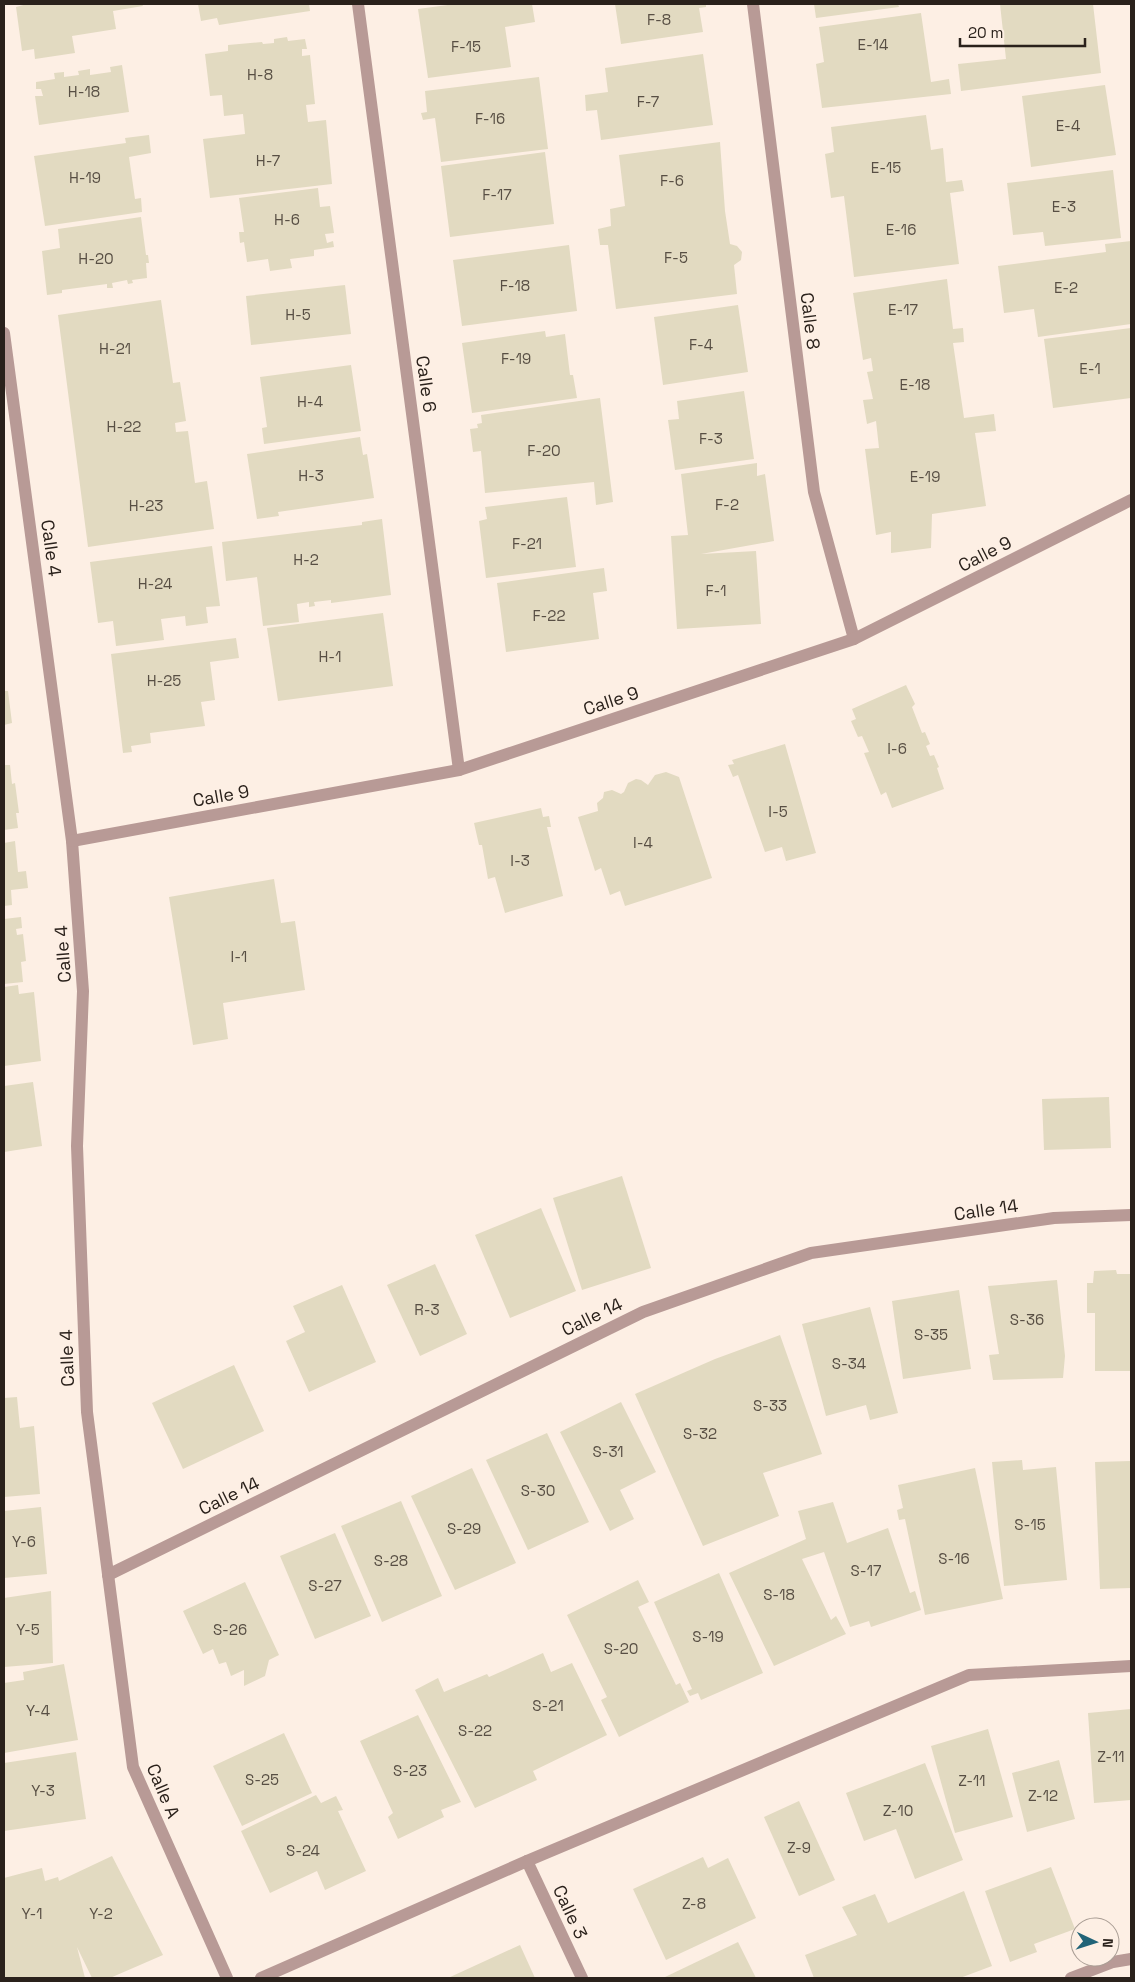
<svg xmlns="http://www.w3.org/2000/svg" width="1135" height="1982" font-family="'Space Grotesk',sans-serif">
	<rect width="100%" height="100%" fill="#fdefe4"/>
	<g fill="#e2dac1">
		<polygon points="27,4 142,4 143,6 113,11 116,29 72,36 75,53 35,59 34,49 22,51 16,7"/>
		<polygon points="198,4 309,4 310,11 219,25 217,18 201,21"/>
		<polygon points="455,4 532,4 535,22 505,27 511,67 428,78 418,9"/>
		<polygon points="615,4 706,4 706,7 699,8 703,32 621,44"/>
		<polygon points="814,4 898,4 899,7 816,18"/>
		<polygon points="1000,4 1093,4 1101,73 961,91 958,64 1006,59"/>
		<polygon points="921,13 931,82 949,79 951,94 822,108 816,64 824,62 819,27"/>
		<polygon points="287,37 288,41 305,39 307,49 302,49 302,56 310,55 315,104 306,105 308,122 326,120 332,184 210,198 203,139 245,134 243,114 224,116 222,95 210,96 205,54 228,51 228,45 262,42 263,44 274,43 274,39"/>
		<polygon points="703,54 713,125 601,140 597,110 586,111 585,95 608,92 605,68"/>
		<polygon points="122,65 129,112 39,125 35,96 43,96 41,89 36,89 36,82 55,79 54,73 64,72 64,77 79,75 78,71 90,69 90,75 111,72 110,67"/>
		<polygon points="539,77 548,149 441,162 435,118 423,120 421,113 427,112 425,91"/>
		<polygon points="1105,85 1116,155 1031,167 1022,96"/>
		<polygon points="926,115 931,150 943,148 946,182 962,180 964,191 950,193 959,264 854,277 844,196 831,198 825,154 834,152 831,127"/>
		<polygon points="149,135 151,153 129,157 135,199 141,198 142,212 45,226 34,156 126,143 125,138"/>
		<polygon points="720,142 725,211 730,244 737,246 742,252 741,260 734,265 737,294 616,309 608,245 600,245 598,229 611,226 610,209 625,206 619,155"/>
		<polygon points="545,152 554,224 450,237 441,166"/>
		<polygon points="1113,170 1121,238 1045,246 1043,232 1013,235 1007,183"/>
		<polygon points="318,188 320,207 330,206 334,233 325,234 327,243 333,241 334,247 314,250 314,256 290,259 292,268 270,271 268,259 247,262 244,242 240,243 239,232 244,232 239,198"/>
		<polygon points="141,217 146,255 148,255 149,263 146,263 147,278 132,280 133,283 128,284 127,280 112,283 113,288 107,288 107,284 62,290 62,293 47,295 42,251 60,248 58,229"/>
		<polygon points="1131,241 1131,324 1038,337 1034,309 1004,313 998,266 1106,252 1105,244"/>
		<polygon points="569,245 577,311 462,326 453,260"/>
		<polygon points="947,279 953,329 963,328 964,342 953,343 964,418 994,414 996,431 975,433 986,506 932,514 931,548 891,553 891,532 876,535 865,449 879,448 876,421 867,424 863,400 873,399 867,372 873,371 871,358 863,360 853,293"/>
		<polygon points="345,285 351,334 251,345 246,296"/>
		<polygon points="161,300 173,383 180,382 186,421 175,423 176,432 188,431 195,483 207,481 214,529 88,547 58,315"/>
		<polygon points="738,305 748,372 663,385 654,317"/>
		<polygon points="1131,328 1131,398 1053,408 1044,339"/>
		<polygon points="545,331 546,337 565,334 570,375 573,375 577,398 472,413 462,343"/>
		<polygon points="351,365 361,431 264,444 262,428 267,427 260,377"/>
		<polygon points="744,391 754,459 675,470 668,420 679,419 677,401"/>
		<polygon points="600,398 613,502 596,505 594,482 485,493 481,451 473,452 470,429 478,428 477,424 482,423 481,415"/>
		<polygon points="360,437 363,455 367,454 374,498 278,512 279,516 257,519 247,454"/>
		<polygon points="757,463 757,476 765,474 774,541 701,554 756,551 761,624 677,629 671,536 688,535 681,474"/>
		<polygon points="567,497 576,567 486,578 479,521 487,519 485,507"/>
		<polygon points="382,519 391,595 331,603 331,600 314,602 315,606 309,607 309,602 297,604 299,622 263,626 257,577 226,581 222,542 362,525 362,522"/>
		<polygon points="212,546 220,606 206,607 208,623 186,626 185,616 161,619 164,640 116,646 113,621 98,623 90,562"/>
		<polygon points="604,568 607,591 593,593 599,639 506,652 497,583"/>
		<polygon points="383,613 393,686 278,701 267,628"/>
		<polygon points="236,638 239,658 210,662 215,700 201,702 205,726 150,733 151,743 131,746 132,752 123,753 111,654"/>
		<polygon points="906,685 915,704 912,707 922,733 925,732 930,744 926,746 930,756 934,755 939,767 937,768 944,789 892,808 886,792 881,795 864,753 869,752 862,736 858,737 851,721 856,719 852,709"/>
		<polygon points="4,691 8,691 12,723 4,725"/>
		<polygon points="785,744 816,853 786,861 782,847 765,852 738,775 733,777 728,765 734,764 732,760"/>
		<polygon points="4,765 10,765 12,784 15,783 19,813 16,813 18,828 4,830"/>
		<polygon points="666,772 679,777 712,878 625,906 620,891 610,895 601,868 595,871 578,817 598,811 597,803 603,798 604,792 612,790 621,794 624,792 628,783 636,779 641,780 648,785 655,775"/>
		<polygon points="541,808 543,817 549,816 551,827 547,827 563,896 505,913 495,877 488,879 482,845 479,845 474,823"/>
		<polygon points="15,841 18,872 26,871 28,888 11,890 12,905 4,906 4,843"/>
		<polygon points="274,879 281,923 295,921 305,990 223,1003 228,1039 193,1045 169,897"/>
		<polygon points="21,917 22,928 16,929 17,935 23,934 26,961 21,962 23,982 4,984 4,919"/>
		<polygon points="18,985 19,994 34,992 41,1061 4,1066 4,987"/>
		<polygon points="33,1082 42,1146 4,1152 4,1086"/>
		<polygon points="1109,1097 1111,1148 1044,1150 1042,1099"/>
		<polygon points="622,1176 651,1268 582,1290 553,1198"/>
		<polygon points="541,1208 576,1291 510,1318 475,1235"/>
		<polygon points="435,1264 467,1334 420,1356 387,1285"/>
		<polygon points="1116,1270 1117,1274 1131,1274 1131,1371 1095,1371 1095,1313 1087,1313 1087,1283 1093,1283 1094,1271"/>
		<polygon points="1057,1280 1065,1356 1063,1378 993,1380 989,1355 999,1354 988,1286"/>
		<polygon points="342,1285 376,1362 309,1392 286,1341 305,1332 293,1306"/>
		<polygon points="959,1290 971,1369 903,1379 892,1301"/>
		<polygon points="870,1307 898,1413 870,1420 866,1405 826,1416 802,1324"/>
		<polygon points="780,1335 822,1454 763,1473 779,1516 703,1546 635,1394 715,1359"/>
		<polygon points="234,1365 264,1431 183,1469 152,1403"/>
		<polygon points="17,1397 20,1428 34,1426 40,1494 4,1497 4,1398"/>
		<polygon points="621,1402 656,1472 620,1490 634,1519 610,1531 560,1432"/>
		<polygon points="547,1433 589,1522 528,1550 486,1460"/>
		<polygon points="1022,1460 1023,1470 1056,1467 1067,1580 1004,1586 992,1462"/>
		<polygon points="1131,1461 1131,1588 1100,1589 1095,1462"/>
		<polygon points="472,1468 516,1563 455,1590 411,1496"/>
		<polygon points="975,1468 1003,1599 925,1615 905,1519 899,1520 897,1510 903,1508 898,1485"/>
		<polygon points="401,1501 442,1596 382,1622 341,1526"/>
		<polygon points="833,1502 847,1543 888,1528 910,1593 915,1591 921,1610 871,1627 869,1621 850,1627 824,1552 802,1559 831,1620 836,1616 846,1634 774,1666 729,1573 806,1539 798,1511"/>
		<polygon points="41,1507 47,1574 4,1578 4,1511"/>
		<polygon points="335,1533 371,1616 315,1639 280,1556"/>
		<polygon points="719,1573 763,1673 701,1700 698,1693 690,1696 687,1691 692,1689 654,1602"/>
		<polygon points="638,1580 649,1602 638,1607 676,1685 680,1683 689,1702 619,1737 601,1700 607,1697 567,1615"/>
		<polygon points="245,1582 279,1655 269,1660 265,1676 244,1686 244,1670 231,1676 226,1662 219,1664 213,1649 203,1654 183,1611"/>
		<polygon points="51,1591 53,1663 4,1667 4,1598"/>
		<polygon points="543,1653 551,1672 572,1663 607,1735 533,1771 537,1780 475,1808 415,1690 438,1678 444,1692 487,1674 489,1677"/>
		<polygon points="64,1664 78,1740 4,1753 4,1683 24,1680 23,1672"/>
		<polygon points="1131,1709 1131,1800 1094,1803 1088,1713"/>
		<polygon points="418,1715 461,1802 441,1810 444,1817 398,1839 388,1817 393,1813 360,1741"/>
		<polygon points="988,1729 1013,1817 955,1833 931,1746"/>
		<polygon points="284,1733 312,1793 242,1826 213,1766"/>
		<polygon points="76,1752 86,1819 4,1831 4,1763"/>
		<polygon points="1059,1760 1075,1819 1027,1832 1012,1773"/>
		<polygon points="925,1763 963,1860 915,1879 896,1829 864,1841 846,1793"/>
		<polygon points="316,1795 321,1803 336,1796 343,1810 338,1811 366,1871 325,1890 317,1871 270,1893 241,1831"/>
		<polygon points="799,1801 835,1880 799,1896 764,1817"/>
		<polygon points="112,1856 163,1955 110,1978 92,1978 77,1947 85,1978 4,1978 4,1878 42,1868 45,1881 58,1877 59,1881"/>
		<polygon points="703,1857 708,1868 728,1858 756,1918 666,1960 633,1889"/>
		<polygon points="1051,1867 1075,1929 1034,1944 1037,1952 1010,1962 985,1891"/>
		<polygon points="964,1891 992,1966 960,1978 814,1978 805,1955 857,1935 842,1907 875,1894 888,1923"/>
		<polygon points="738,1942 756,1978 663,1978"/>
		<polygon points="520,1945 535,1978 448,1978"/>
	</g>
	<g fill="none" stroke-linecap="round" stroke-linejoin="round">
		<polyline stroke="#b89a96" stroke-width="12" points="1071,1978 1113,1962 1131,1959"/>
		<g stroke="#b89a96" stroke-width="12">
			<polyline points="358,4 459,770"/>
			<polyline points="753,4 814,492 854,639"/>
			<polyline points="4,333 72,841 83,991 77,1146 87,1412 133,1767 227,1978"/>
			<polyline points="72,841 459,770 854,639 1131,500"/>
			<polyline points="108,1575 643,1312 811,1253 1054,1218 1131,1215"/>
			<polyline points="527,1861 582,1978"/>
		</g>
		<polyline stroke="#b89a96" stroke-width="12" points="261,1978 527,1861 969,1675 1131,1666"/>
	</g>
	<g text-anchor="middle" stroke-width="4.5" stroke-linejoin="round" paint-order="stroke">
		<g font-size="15" fill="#584f44">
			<text x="659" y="25">F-8</text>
			<text x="873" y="50">E-14</text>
			<text x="466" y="52">F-15</text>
			<text x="260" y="80">H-8</text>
			<text x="84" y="97">H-18</text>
			<text x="648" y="107">F-7</text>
			<text x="490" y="124">F-16</text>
			<text x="1068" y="131">E-4</text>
			<text x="268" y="166">H-7</text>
			<text x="886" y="173">E-15</text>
			<text x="85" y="183">H-19</text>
			<text x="672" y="186">F-6</text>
			<text x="497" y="200">F-17</text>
			<text x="1064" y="212">E-3</text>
			<text x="287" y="225">H-6</text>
			<text x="901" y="235">E-16</text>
			<text x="676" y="263">F-5</text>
			<text x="96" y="264">H-20</text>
			<text x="515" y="291">F-18</text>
			<text x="1066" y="293">E-2</text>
			<text x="903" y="315">E-17</text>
			<text x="298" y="320">H-5</text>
			<text x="701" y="350">F-4</text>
			<text x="115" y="354">H-21</text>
			<text x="516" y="364">F-19</text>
			<text x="1090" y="374">E-1</text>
			<text x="915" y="390">E-18</text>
			<text x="310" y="407">H-4</text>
			<text x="124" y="432">H-22</text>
			<text x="711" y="444">F-3</text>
			<text x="544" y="456">F-20</text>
			<text x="311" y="481">H-3</text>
			<text x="925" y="482">E-19</text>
			<text x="727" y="510">F-2</text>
			<text x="146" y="511">H-23</text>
			<text x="527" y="549">F-21</text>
			<text x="306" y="565">H-2</text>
			<text x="155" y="589">H-24</text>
			<text x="716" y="596">F-1</text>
			<text x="549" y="621">F-22</text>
			<text x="330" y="662">H-1</text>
			<text x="164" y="686">H-25</text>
			<text x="897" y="754">I-6</text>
			<text x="778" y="817">I-5</text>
			<text x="643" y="848">I-4</text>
			<text x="520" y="866">I-3</text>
			<text x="239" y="962">I-1</text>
			<text x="427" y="1315">R-3</text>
			<text x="1027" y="1325">S-36</text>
			<text x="931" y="1340">S-35</text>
			<text x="849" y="1369">S-34</text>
			<text x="770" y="1411">S-33</text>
			<text x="700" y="1439">S-32</text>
			<text x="608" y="1457">S-31</text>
			<text x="538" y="1496">S-30</text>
			<text x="1030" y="1530">S-15</text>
			<text x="464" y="1534">S-29</text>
			<text x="24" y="1547">Y-6</text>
			<text x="954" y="1564">S-16</text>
			<text x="391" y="1566">S-28</text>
			<text x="866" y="1576">S-17</text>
			<text x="325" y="1591">S-27</text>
			<text x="779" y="1600">S-18</text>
			<text x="28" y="1635">Y-5</text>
			<text x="230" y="1635">S-26</text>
			<text x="708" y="1642">S-19</text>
			<text x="621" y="1654">S-20</text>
			<text x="548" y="1711">S-21</text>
			<text x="38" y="1716">Y-4</text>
			<text x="475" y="1736">S-22</text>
			<text x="1111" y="1762">Z-11</text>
			<text x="410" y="1776">S-23</text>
			<text x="262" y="1785">S-25</text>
			<text x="972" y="1786">Z-11</text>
			<text x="43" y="1796">Y-3</text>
			<text x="1043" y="1801">Z-12</text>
			<text x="898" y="1816">Z-10</text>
			<text x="799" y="1853">Z-9</text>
			<text x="303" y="1856">S-24</text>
			<text x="694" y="1909">Z-8</text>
			<text x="32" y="1919">Y-1</text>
			<text x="101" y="1919">Y-2</text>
		</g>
		<g font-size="18" fill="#2a211b" stroke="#fdefe4">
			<text transform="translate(810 321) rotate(83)" y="6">Calle 8</text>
			<text transform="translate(426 384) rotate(82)" y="6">Calle 6</text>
			<text transform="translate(51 548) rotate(82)" y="6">Calle 4</text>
			<text transform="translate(985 554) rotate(-27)" y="6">Calle 9</text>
			<text transform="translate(611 701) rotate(-18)" y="6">Calle 9</text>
			<text transform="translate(221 796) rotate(-10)" y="6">Calle 9</text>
			<text transform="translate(63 954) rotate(-94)" y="6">Calle 4</text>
			<text transform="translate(986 1210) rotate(-8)" y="6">Calle 14</text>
			<text transform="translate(592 1317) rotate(-26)" y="6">Calle 14</text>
			<text transform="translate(67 1358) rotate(-92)" y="6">Calle 4</text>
			<text transform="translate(229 1496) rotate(-26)" y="6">Calle 14</text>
			<text transform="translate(163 1791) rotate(67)" y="6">Calle A</text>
			<text transform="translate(570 1912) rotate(65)" y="6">Calle 3</text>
		</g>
	</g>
	<rect width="1135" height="1982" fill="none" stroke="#2a211b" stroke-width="10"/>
	<g transform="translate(1095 1942) rotate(94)"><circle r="24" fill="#fdefe4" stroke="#a99d94"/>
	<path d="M0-4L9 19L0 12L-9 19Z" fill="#216377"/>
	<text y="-8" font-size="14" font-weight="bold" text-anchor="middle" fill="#2a211b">N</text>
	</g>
	<path d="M960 38v8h125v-8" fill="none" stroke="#2a211b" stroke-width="2.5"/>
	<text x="968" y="38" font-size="15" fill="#2a211b" stroke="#fdefe4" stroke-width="4" paint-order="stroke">20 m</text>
</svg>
